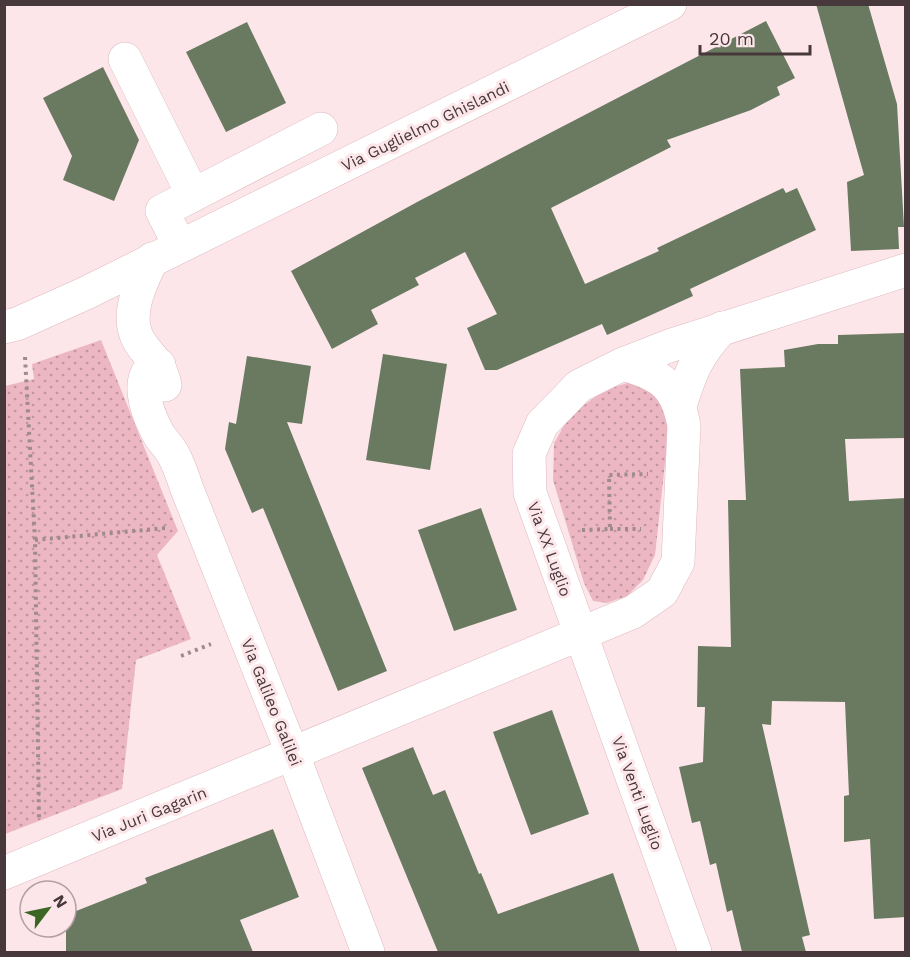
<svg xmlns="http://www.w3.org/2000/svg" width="910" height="957" font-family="'Work Sans',sans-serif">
	<defs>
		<pattern id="park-dots" width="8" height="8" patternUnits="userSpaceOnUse" patternTransform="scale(1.5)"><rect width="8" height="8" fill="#ecb7c2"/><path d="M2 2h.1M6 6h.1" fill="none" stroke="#c1969f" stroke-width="1.8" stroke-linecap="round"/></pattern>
	</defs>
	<rect width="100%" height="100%" fill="#fde6ea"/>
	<g fill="url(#park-dots)">
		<polygon points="101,340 178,531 157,555 191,639 136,660 122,789 5,834 5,386 34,379 32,364"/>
		<polygon points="630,382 653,389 666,406 669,427 655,555 643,580 627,596 607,603 593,601 584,583 553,480 554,443 570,415 605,390"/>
	</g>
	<g fill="#697a61">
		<polygon points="816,4 868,4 897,104 904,227 898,227 899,249 851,251 847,182 864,175"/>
		<polygon points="766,21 795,78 777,87 780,95 751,110 667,140 671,147 551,208 585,284 659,251 657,248 783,188 786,193 797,188 816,230 690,289 693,296 607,335 602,324 497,370 485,370 467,328 497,314 465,252 415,278 419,285 371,310 378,324 332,349 291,271 419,201"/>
		<polygon points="247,22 286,103 226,132 186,52"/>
		<polygon points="103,67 139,140 114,201 63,180 72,156 43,98"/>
		<polygon points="904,333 906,438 845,439 849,501 906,498 906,917 874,919 870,839 844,842 844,796 849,795 845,702 772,701 771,725 762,724 810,935 802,937 806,952 742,952 732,910 727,912 716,863 710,865 700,821 692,823 679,767 703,762 705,707 697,707 698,646 731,647 728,500 746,500 740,369 785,367 784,350 818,344 838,344 838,335"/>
		<polygon points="383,354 447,364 430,470 366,460"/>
		<polygon points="247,356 311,366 302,424 287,422 387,671 338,691 263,508 252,513 225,449 229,422 236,424"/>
		<polygon points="481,508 517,610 454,631 418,530"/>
		<polygon points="552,710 589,814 531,835 493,732"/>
		<polygon points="413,747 433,795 445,790 479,874 481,873 498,914 613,873 640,952 438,952 362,768"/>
		<polygon points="273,829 299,897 240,920 253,952 66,952 66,915 147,883 145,878"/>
	</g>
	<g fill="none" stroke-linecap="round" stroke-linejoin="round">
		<defs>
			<g id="minor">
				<polyline points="125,59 193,195"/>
				<polyline points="180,246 162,211 321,129"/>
				<path d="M152,259C141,283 124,315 139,341C151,360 159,360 165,385"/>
				<path d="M159,365L150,369C136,386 149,417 159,435C163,441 169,447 173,454C179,465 183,477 187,489L293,755L368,952"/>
				<path d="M680,406C691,371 697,355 722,328"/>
				<path d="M4,873L633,612L662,592L678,562L684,426C677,385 661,375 623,364"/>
				<polyline points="695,952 530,493 529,454 542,424 579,386 623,364 669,346 906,270"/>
			</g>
			<polyline id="tertiary" points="4,327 17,324 86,293 670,4"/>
		</defs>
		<use href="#minor" stroke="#dcb9c0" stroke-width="34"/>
		<use href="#tertiary" stroke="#dcb9c0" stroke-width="34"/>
		<g stroke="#9e8b8f" stroke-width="4" stroke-dasharray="3 4.5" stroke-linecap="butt">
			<polyline points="25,357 35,540 39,820"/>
			<polyline points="610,529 641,529"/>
			<polyline points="582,530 610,529 609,475 648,474"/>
			<polyline points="35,540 166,528"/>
			<polyline points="181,656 211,644"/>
		</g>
		<use href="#minor" stroke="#fff" stroke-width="33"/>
		<use href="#tertiary" stroke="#fff" stroke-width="33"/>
	</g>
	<g text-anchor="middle" stroke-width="6" stroke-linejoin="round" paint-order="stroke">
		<g font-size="16" fill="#47383b" stroke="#fde6ea">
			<text transform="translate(425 126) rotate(-26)" y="6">Via Guglielmo Ghislandi</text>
			<text transform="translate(550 549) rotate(70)" y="6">Via XX Luglio</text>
			<text transform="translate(272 702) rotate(68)" y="6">Via Galileo Galilei</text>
			<text transform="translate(638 793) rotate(70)" y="6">Via Venti Luglio</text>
			<text transform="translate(149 814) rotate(-22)" y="6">Via Juri Gagarin</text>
		</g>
	</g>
	<rect width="910" height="957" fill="none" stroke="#47383b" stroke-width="12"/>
	<g transform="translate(48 909) rotate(58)"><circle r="28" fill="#fde6ea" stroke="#b4a0a4" stroke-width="1.5"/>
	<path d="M0-4.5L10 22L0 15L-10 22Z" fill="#3b6623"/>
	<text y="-9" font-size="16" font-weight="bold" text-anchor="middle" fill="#47383b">N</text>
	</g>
	<path d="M700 45v9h110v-9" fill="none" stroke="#47383b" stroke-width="3"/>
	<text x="709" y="45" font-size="18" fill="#47383b" stroke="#fde6ea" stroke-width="4.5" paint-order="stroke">20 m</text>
</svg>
